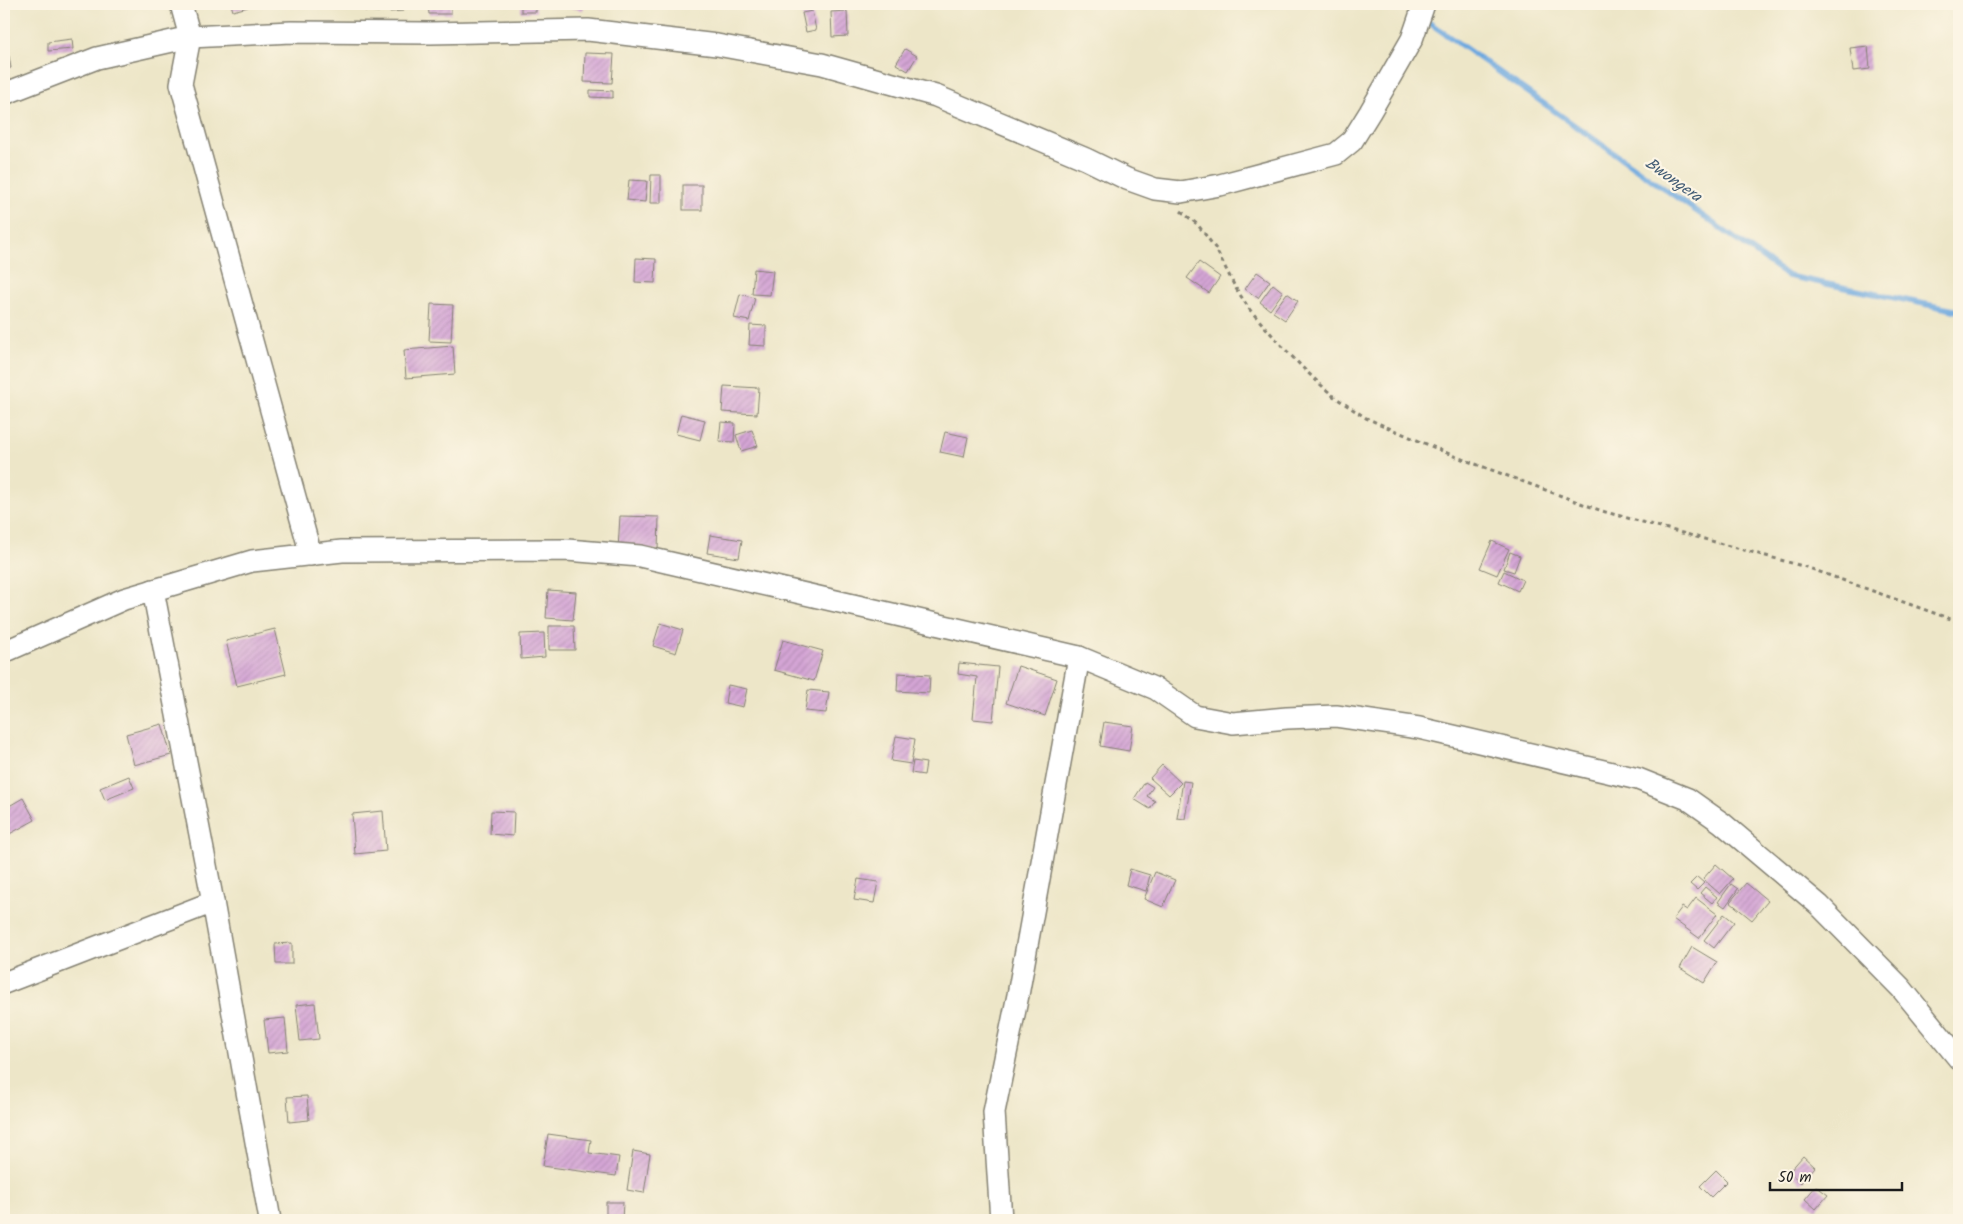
<svg xmlns="http://www.w3.org/2000/svg" width="1963" height="1224" font-family="Kalam,sans-serif">
	<defs>
		<pattern id="building-hatch" width="6" height="6" patternUnits="userSpaceOnUse" patternTransform="scale(1.25)"><rect width="6" height="6" fill="#d4a5d5"/><path d="M-1 1l2-2M0 6l6-6M5 7l2-2" fill="none" stroke="#b58db6"/></pattern>
	</defs>
	<rect width="100%" height="100%" fill="#fcf5e5"/>
	<filter id="ink" filterUnits="userSpaceOnUse"><feTurbulence type="fractalNoise" baseFrequency=".02" numOctaves="2"/><feDisplacementMap in="SourceGraphic" scale="10" xChannelSelector="R" yChannelSelector="G"/><feConvolveMatrix kernelMatrix="1 2 1 2 8 2 1 2 1" color-interpolation-filters="sRGB"/></filter>
	<filter id="wash" filterUnits="userSpaceOnUse"><feTurbulence type="fractalNoise" baseFrequency=".0096" numOctaves="4" result="noise"/><feDisplacementMap in="SourceGraphic" scale="20" xChannelSelector="R" yChannelSelector="G"/><feGaussianBlur stdDeviation="1.12" result="paint"/><feColorMatrix in="noise" values="0 0 0 0 0 0 0 0 0 0 0 0 0 0 0 0 0 1.4 0 .05"/><feComposite in="paint" operator="in"/></filter>
	<g filter="url(#wash)">
		<rect width="100%" height="100%" fill="#ede6c8"/>
		<g fill="none" stroke-linecap="round" stroke-linejoin="round">
			<g stroke="#6ea9df" stroke-width="5.5">
				<polyline points="1402,4 1417,14"/>
				<polyline points="1424,19 1788,276 1959,311"/>
			</g>
		</g>
		<g id="blocks">
			<g fill="url(#building-hatch)">
				<polygon points="231,4 247,4 248,7 233,11"/>
				<polygon points="366,4 380,4 379,12 365,11"/>
				<polygon points="389,4 403,4 404,11 389,12"/>
				<polygon points="428,4 451,4 451,14 429,14"/>
				<rect x="521" y="4" width="15" height="8"/>
				<polygon points="567,4 585,4 583,10 567,7"/>
				<polygon points="812,11 816,30 806,32 802,13"/>
				<polygon points="847,11 848,36 832,37 831,12"/>
				<polygon points="72,39 73,49 48,51 48,42"/>
				<polygon points="1868,46 1870,69 1853,71 1850,48"/>
				<polygon points="905,49 917,56 908,71 896,64"/>
				<polygon points="585,53 614,54 612,83 584,82"/>
				<polygon points="9,56 11,68 4,69 4,57"/>
				<polygon points="1959,75 1959,99 1958,99 1954,76"/>
				<polygon points="590,90 613,91 613,98 590,97"/>
				<polygon points="651,175 661,175 661,203 650,203"/>
				<polygon points="629,180 647,181 645,202 627,200"/>
				<rect x="683" y="185" width="19" height="25"/>
				<polygon points="636,258 656,259 655,283 635,282"/>
				<polygon points="1199,262 1220,277 1209,293 1187,278"/>
				<polygon points="754,269 773,271 770,295 752,294"/>
				<polygon points="1257,272 1270,281 1258,298 1245,289"/>
				<polygon points="1273,284 1283,292 1270,310 1260,302"/>
				<polygon points="1287,293 1298,301 1285,320 1273,312"/>
				<polygon points="740,294 755,298 749,321 734,318"/>
				<polygon points="431,304 453,305 451,342 429,341"/>
				<polygon points="750,325 766,326 766,346 749,345"/>
				<polygon points="453,346 455,374 406,378 404,350"/>
				<polygon points="724,386 759,388 757,414 722,412"/>
				<polygon points="681,414 705,420 700,440 676,434"/>
				<polygon points="721,422 735,423 734,442 719,441"/>
				<polygon points="752,430 758,446 741,451 736,435"/>
				<polygon points="945,432 968,437 964,457 940,452"/>
				<polygon points="620,516 659,517 658,550 618,549"/>
				<polygon points="710,535 742,540 739,558 707,553"/>
				<polygon points="1492,541 1509,549 1497,575 1480,568"/>
				<polygon points="1510,552 1520,556 1514,572 1504,569"/>
				<polygon points="1504,571 1523,580 1518,591 1499,582"/>
				<polygon points="548,590 576,592 573,620 546,618"/>
				<polygon points="660,623 683,630 676,653 653,646"/>
				<polygon points="549,626 574,626 575,650 549,650"/>
				<polygon points="275,629 286,674 237,686 226,641"/>
				<polygon points="544,633 545,657 521,659 520,634"/>
				<polygon points="783,640 823,651 814,681 774,670"/>
				<polygon points="959,663 998,667 993,721 973,719 977,677 958,674"/>
				<polygon points="1018,666 1057,679 1045,716 1006,703"/>
				<polygon points="898,673 930,675 929,693 897,691"/>
				<polygon points="728,685 747,689 743,707 725,703"/>
				<polygon points="808,690 829,692 826,713 805,711"/>
				<polygon points="1104,722 1133,726 1129,751 1100,746"/>
				<polygon points="162,724 171,755 134,765 126,734"/>
				<polygon points="896,736 915,739 911,764 891,761"/>
				<polygon points="913,761 926,763 924,775 911,773"/>
				<polygon points="1162,765 1181,783 1169,795 1150,778"/>
				<polygon points="129,776 134,788 105,800 100,788"/>
				<polygon points="1183,781 1191,782 1185,819 1177,818"/>
				<polygon points="1145,782 1153,787 1147,796 1155,801 1150,809 1134,799"/>
				<polygon points="23,798 35,820 4,837 4,809"/>
				<polygon points="383,811 386,851 355,854 352,814"/>
				<polygon points="491,811 514,812 513,836 490,834"/>
				<polygon points="1716,864 1733,879 1720,894 1703,879"/>
				<polygon points="1130,869 1150,875 1146,891 1126,885"/>
				<polygon points="1155,872 1175,880 1163,907 1144,899"/>
				<polygon points="1697,877 1704,883 1697,890 1690,884"/>
				<polygon points="858,879 878,882 874,903 854,900"/>
				<polygon points="1746,883 1768,901 1752,920 1730,902"/>
				<polygon points="1731,884 1738,889 1725,907 1718,902"/>
				<polygon points="1705,887 1717,897 1712,903 1700,893"/>
				<polygon points="1696,898 1717,914 1699,938 1673,919 1682,907 1687,910"/>
				<polygon points="1724,914 1734,922 1714,948 1704,940"/>
				<polygon points="292,943 292,964 276,964 275,944"/>
				<polygon points="1692,947 1717,962 1704,983 1680,968"/>
				<polygon points="315,1003 319,1039 300,1041 296,1005"/>
				<polygon points="285,1018 288,1051 268,1053 264,1020"/>
				<polygon points="307,1096 309,1120 289,1122 287,1097"/>
				<polygon points="548,1134 591,1140 589,1153 619,1157 616,1176 543,1166"/>
				<polygon points="633,1151 650,1154 644,1193 627,1190"/>
				<polygon points="1803,1156 1815,1167 1801,1183 1789,1172"/>
				<polygon points="1716,1170 1727,1181 1711,1197 1700,1186"/>
				<polygon points="1816,1186 1828,1195 1816,1209 1805,1199"/>
				<polygon points="606,1202 623,1202 622,1220 606,1220"/>
			</g>
		</g>
	</g>
	<g filter="url(#ink)">
		<use href="#blocks" fill-opacity="0" stroke="#848172" stroke-width="1"/>
		<g fill="none" stroke-linecap="round" stroke-linejoin="round">
			<defs>
				<g id="minor">
					<polyline points="181,4 190,37 181,84 311,555"/>
					<polyline points="4,94 97,58 190,37 291,32 430,33 588,30 717,45 822,64 936,96 1086,159 1127,179 1155,189 1181,192 1220,185 1336,154 1352,141 1370,112 1412,39 1424,4"/>
					<polyline points="153,590 213,902 270,1220"/>
					<polyline points="4,652 124,599 252,561 342,551 567,550 640,556 1079,657 1156,689 1195,716 1233,723 1287,718 1336,716 1419,728 1638,779 1688,799 1722,823 1819,905 1901,988 1959,1059"/>
					<polyline points="4,983 213,902"/>
					<polyline points="1001,1220 994,1112 1018,995 1079,657"/>
				</g>
			</defs>
			<use href="#minor" stroke="#848172" stroke-width="24"/>
			<polyline stroke="#848172" stroke-width="3" stroke-dasharray="4 4" stroke-linecap="butt" points="1181,211 1198,225 1216,249 1235,287 1250,310 1281,345 1306,371 1333,396 1366,418 1454,456 1602,511 1806,567 1959,622"/>
			<use href="#minor" stroke="#fff" stroke-width="21"/>
		</g>
	</g>
	<g text-anchor="middle" stroke-width="4.5" stroke-linejoin="round" paint-order="stroke">
		<g font-size="16" font-style="italic" fill="#415b74" stroke="#fcf5e5">
			<text transform="translate(1674 179) rotate(35)" y="6">Bwongera</text>
		</g>
	</g>
	<rect width="1963" height="1224" fill="none" stroke="#fcf5e5" stroke-width="20"/>
	<path d="M1770 1182v8h132v-8" fill="none" stroke="#1c1c1c" stroke-width="2.5"/>
	<text x="1778" y="1182" font-size="15" fill="#1c1c1c" stroke="#fcf5e5" stroke-width="4" paint-order="stroke">50 m</text>
</svg>
